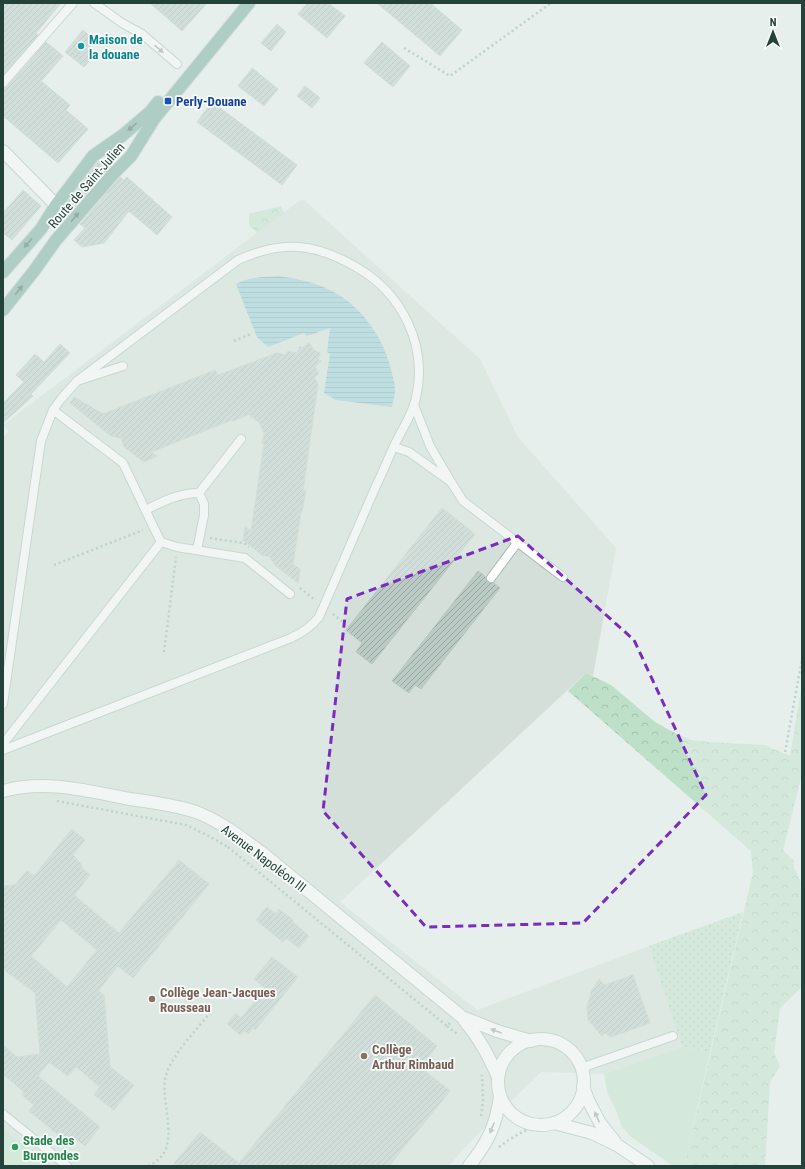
<svg xmlns="http://www.w3.org/2000/svg" width="805" height="1169" font-family="'Roboto Condensed',sans-serif">
	<defs>
		<pattern id="forest-crowns" width="20" height="18" patternUnits="userSpaceOnUse"><rect width="20" height="18" fill="#bfe0c8"/><path d="M2 6a3 3 0 1 1 6 0M12 15a3 3 0 1 1 6 0" fill="none" stroke="#a4c1ad"/></pattern>
		<pattern id="park-dots" width="8" height="8" patternUnits="userSpaceOnUse"><rect width="8" height="8" fill="#bfe0c8"/><path d="M2 2h.1M6 6h.1" fill="none" stroke="#a4c1ad" stroke-width="1.8" stroke-linecap="round"/></pattern>
		<pattern id="water-rules" width="6" height="5" patternUnits="userSpaceOnUse"><rect width="6" height="5" fill="#8ec9d4"/><path d="M0 2.5h6" fill="none" stroke="#74a5ad"/></pattern>
		<pattern id="building-hatch" width="6" height="6" patternUnits="userSpaceOnUse"><rect width="6" height="6" fill="#bbcac4"/><path d="M-1 1l2-2M0 6l6-6M5 7l2-2" fill="none" stroke="#98a6a0"/></pattern>
	</defs>
	<rect width="100%" height="100%" fill="#e6efeb"/>
	<polygon fill="#d4dfda" points="304,200 480,359 518,437 616,548 593,676 586,673 340,902 477,1010 649,946 682,1047 604,1074 541,1072 465,1147 449,1166 3,1166 3,437 9,432 3,425 299,201"/>
	<g fill="#bfe0c8">
		<polygon points="682,1047 710,1052 684,1166 673,1166 630,1136 622,1127 616,1110 607,1092 604,1074"/>
		<polygon points="3,1129 49,1166 3,1166"/>
	</g>
	<g fill="url(#forest-crowns)">
		<polygon points="281,206 284,213 257,233 249,225 249,214"/>
		<polygon points="586,673 611,685 655,722 673,732 691,740 708,742 765,745 790,756 802,684 802,774 783,850 794,861 794,868 801,882 800,888 802,890 802,987 780,1008 774,1053 780,1066 770,1082 765,1166 684,1166 753,873 751,851 568,691"/>
	</g>
	<polygon fill="url(#park-dots)" points="743,912 710,1052 682,1047 649,946"/>
	<path fill="url(#water-rules)" d="M279,276C297,279 315,282 332,291C363,307 385,340 392,374C394,380 395,386 395,392C394,397 393,402 392,407L336,400L324,393L330,354L327,352L330,328L307,336L304,333L268,347L257,337L236,284C249,277 264,277 279,276Z"/>
	<g fill="url(#building-hatch)" stroke="#b8c9c2" fill-rule="evenodd">
		<polygon points="3,3 61,3 36,33 38,35 3,75"/>
		<polygon points="150,3 207,3 182,31"/>
		<polygon points="308,3 328,3 345,16 327,38 298,14"/>
		<polygon points="377,3 430,3 462,30 440,56"/>
		<polygon points="277,24 286,32 271,51 261,43"/>
		<polygon points="83,30 95,40 87,51 93,56 84,67 65,52"/>
		<polygon points="46,42 63,56 41,81 70,105 66,110 88,129 58,163 3,116 3,88 7,87"/>
		<polygon points="382,42 410,66 393,87 364,63"/>
		<polygon points="252,68 278,89 264,106 238,86"/>
		<polygon points="305,86 320,98 312,108 297,96"/>
		<polygon points="212,102 297,165 282,185 197,122"/>
		<polygon points="98,161 99,161 109,168 69,214 63,208"/>
		<polygon points="120,177 124,180 127,177 172,217 157,235 129,211 104,243 82,247 74,240 85,228 80,224"/>
		<polygon points="23,190 41,206 12,240 3,233 3,213"/>
		<polygon points="309,343 314,350 320,353 318,360 321,361 315,367 319,374 314,377 318,384 303,490 306,491 302,512 301,512 293,564 300,569 298,583 276,566 270,557 262,555 243,540 245,527 251,531 264,444 262,444 264,434 260,423 253,418 251,418 250,414 233,421 232,420 151,452 157,456 144,462 124,447 121,438 111,436 70,403 74,397 103,414 215,370 218,375 277,353 286,355 288,351 297,353 300,346 302,348"/>
		<polygon points="60,344 70,353 31,394 33,396 3,423 3,403 24,382 16,375 35,354 44,362"/>
		<polygon points="442,508 475,534 372,664 356,652 362,643 346,630"/>
		<polygon points="478,571 486,577 487,582 494,583 500,588 421,689 415,685 409,693 392,681"/>
		<path d="M72,829L85,840L73,855L82,865L81,867L90,875L74,895L119,933L179,860L209,884L133,978L118,966L98,991L104,995L110,1067L134,1085L114,1110L94,1095L100,1087L76,1067L68,1076L49,1062L38,1076L100,1127L85,1146L72,1136L67,1142L29,1111L34,1105L22,1095L24,1092L3,1074V1045L17,1057L40,1054L35,993L3,969V886L15,885L27,871L34,876ZM61,920L97,950L67,987L31,956Z"/>
		<polygon points="267,907 276,914 279,909 293,920 292,921 309,936 299,948 286,938 283,942 256,920"/>
		<polygon points="272,957 298,977 255,1030 253,1028 248,1034 244,1031 240,1035 227,1024 236,1013 241,1018 265,988 254,979"/>
		<polygon points="633,975 650,1023 611,1037 605,1033 602,1036 588,1020 587,1007 591,992 599,979 604,985"/>
		<polygon points="375,995 437,1046 420,1067 450,1091 389,1166 172,1166 200,1132 239,1163"/>
	</g>
	<g fill="none" stroke-linecap="round" stroke-linejoin="round">
		<defs>
			<g id="service">
				<polyline points="94,3 122,23 142,34 177,64"/>
				<polyline points="3,83 73,3"/>
				<polyline points="53,410 123,463 153,526 161,542 177,547 245,558 290,594"/>
				<polyline points="394,447 409,452 451,482 430,446 414,405"/>
				<polyline points="451,482 463,501 563,577"/>
				<path d="M146,510C163,501 180,493 199,493L241,439"/>
				<polyline points="197,550 204,515 204,504 199,493"/>
				<polyline points="491,578 517,543"/>
				<polyline points="3,704 41,441 53,410 61,399 77,381 123,366"/>
				<polyline points="3,744 161,542"/>
				<path d="M3,750L291,638C302,633 311,627 319,617C338,573 357,530 376,486C383,472 389,456 396,442C403,428 413,413 416,398C428,345 402,293 356,267C315,243 282,240 238,260L77,381"/>
				<polyline points="581,1068 673,1036"/>
				<polyline points="3,1114 67,1166"/>
			</g>
			<g id="minor">
				<polyline points="3,151 56,205"/>
				<path d="M3,791C45,779 88,791 130,799C152,802 175,805 196,812C220,821 240,837 261,852L462,1017L497,1031L531,1041"/>
				<path d="M464,1020C480,1039 488,1055 498,1077"/>
				<circle cx="541" cy="1082" r="43"/>
				<polyline points="583,1086 588,1100 600,1123 615,1142"/>
				<polyline points="554,1123 592,1133 617,1145 648,1166"/>
				<path d="M469,1166C488,1142 496,1126 500,1096"/>
			</g>
			<g id="primary">
				<polyline points="3,272 41,229 56,205 93,156 123,135 151,111 158,102"/>
				<polyline points="3,310 34,271 56,240 115,172 131,156 154,119 249,3"/>
			</g>
		</defs>
		<use href="#service" stroke="#a8b8b2" stroke-width="10"/>
		<use href="#minor" stroke="#a8b8b2" stroke-width="14"/>
		<use href="#primary" stroke="#c2cac8" stroke-width="14"/>
		<g stroke="#86b3a5" stroke-width="2.5" stroke-dasharray="2 3" stroke-linecap="butt">
			<polyline points="404,48 450,76 551,3"/>
			<polyline points="234,341 251,334"/>
			<polyline points="210,538 244,543 249,547"/>
			<polyline points="54,565 143,530"/>
			<polyline points="300,588 315,600"/>
			<polyline points="333,614 344,623"/>
			<polyline points="164,652 176,557"/>
			<polyline points="785,752 802,659"/>
			<polyline points="57,801 186,825 209,836 228,847"/>
			<polyline points="228,847 447,1026 450,1023"/>
			<polyline points="447,1026 457,1034"/>
			<polyline points="481,1116 483,1101 482,1075"/>
			<path d="M499,1147C512,1137 524,1130 540,1125"/>
			<path d="M148,1166C187,1150 156,1101 167,1072C174,1053 197,1029 210,1013"/>
		</g>
		<use href="#service" stroke="#fff" stroke-width="8"/>
		<use href="#minor" stroke="#fff" stroke-width="12"/>
		<use href="#primary" stroke="#6aa596" stroke-width="12"/>
	</g>
	<defs><path id="oneway-solid" d="M-6-.8H1V-3.2L6.5 0L1 3.2V.8H-6Z"/></defs>
	<g fill="#92a09c">
		<use href="#oneway-solid" transform="translate(159 49) rotate(41)"/>
		<use href="#oneway-solid" transform="translate(496 1031) rotate(-160)"/>
		<use href="#oneway-solid" transform="translate(597 1117) rotate(-114)"/>
		<use href="#oneway-solid" transform="translate(492 1128) rotate(113)"/>
	</g>
	<g fill="#365b51">
		<use href="#oneway-solid" transform="translate(132 127) rotate(139)"/>
		<use href="#oneway-solid" transform="translate(75 217) rotate(-49)"/>
		<use href="#oneway-solid" transform="translate(28 243) rotate(131)"/>
		<use href="#oneway-solid" transform="translate(19 290) rotate(-51)"/>
	</g>
	<path d="M0 0H805V1169H0ZM518,536L634,640L706,795L583,923L426,927L323,811L347,599Z" fill="#e6efeb" fill-opacity=".55" fill-rule="evenodd"/>
	<path fill="none" stroke="#7b2cbf" stroke-width="3" stroke-dasharray="8 5" stroke-linejoin="round" d="M518,536L634,640L706,795L583,923L426,927L323,811L347,599Z"/>
	<circle fill="#0f9aa8" stroke="#f7fbf9" stroke-width="1.5" cx="81" cy="46" r="4"/>
	<rect fill="#1a4fb4" stroke="#f7fbf9" stroke-width="1.5" x="164" y="97" width="8" height="8" rx="2"/>
	<g fill="#8d6e63" stroke="#f7fbf9" stroke-width="1.5">
		<circle cx="152" cy="999" r="4"/>
		<circle cx="364" cy="1056" r="4"/>
	</g>
	<circle fill="#2e9e5b" stroke="#f7fbf9" stroke-width="1.5" cx="15" cy="1147" r="4"/>
	<g text-anchor="middle" stroke-width="3.5" stroke-linejoin="round" paint-order="stroke">
		<g font-size="13" font-weight="bold" fill="#0d838f" stroke="#f7fbf9" text-anchor="start">
			<text x="89" y="44">Maison de<tspan x="89" dy="15">la douane</tspan></text>
		</g>
		<g font-size="13" font-weight="bold" fill="#164399" stroke="#f7fbf9" text-anchor="start">
			<text x="176" y="106">Perly-Douane</text>
		</g>
		<g font-size="13" fill="#24423a" stroke="#f7fbf9">
			<text transform="translate(86 185) rotate(-49)" y="5">Route de Saint-Julien</text>
			<text transform="translate(264 858) rotate(37)" y="5">Avenue Napoléon III</text>
		</g>
		<g font-size="13" font-weight="bold" fill="#785e54" stroke="#f7fbf9" text-anchor="start">
			<text x="160" y="997">Collège Jean-Jacques<tspan x="160" dy="15">Rousseau</tspan></text>
			<text x="372" y="1054">Collège<tspan x="372" dy="15">Arthur Rimbaud</tspan></text>
		</g>
		<g font-size="13" font-weight="bold" fill="#27864d" stroke="#f7fbf9" text-anchor="start">
			<text x="23" y="1145">Stade des<tspan x="23" dy="15">Burgondes</tspan></text>
		</g>
	</g>
	<rect width="805" height="1169" fill="none" stroke="#24423a" stroke-width="8"/>
	<g transform="translate(773 32)" stroke="#f7fbf9" stroke-width="3" paint-order="stroke">
	<path d="M0-3L7 15L0 10L-7 15Z" fill="#24423a"/>
	<text y="-6" font-size="11" font-weight="bold" text-anchor="middle" fill="#24423a">N</text>
	</g>
</svg>
